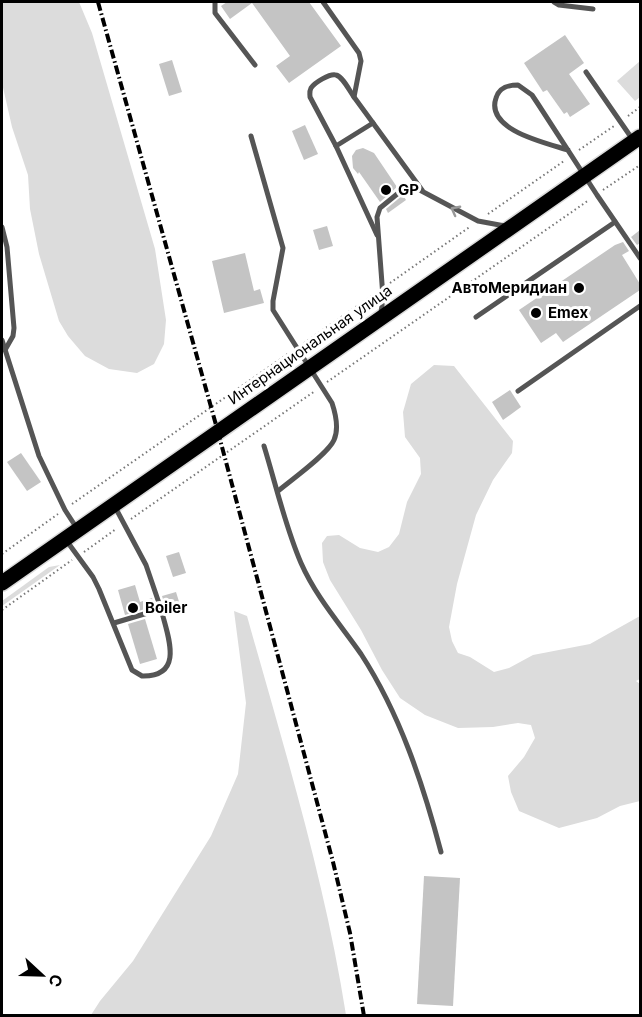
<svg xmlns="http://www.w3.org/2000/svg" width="642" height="1017" font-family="Inter,sans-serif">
	<rect width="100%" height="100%" fill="#fff"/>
	<g fill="#dcdcdc">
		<polygon points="2,2 79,2 92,33 155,249 166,320 164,344 154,364 137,373 109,369 85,356 68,336 59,321 39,254 30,209 28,175 12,127 2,83"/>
		<polygon points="640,61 640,97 635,101 617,81"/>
		<polygon points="434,365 454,366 513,441 512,453 493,480 476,515 457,584 449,627 452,641 458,653 470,657 494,672 509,668 533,655 590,644 640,616 640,679 636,681 640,684 640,801 620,806 597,818 559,828 519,811 511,792 508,776 524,757 535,738 531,725 518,723 493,727 458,728 425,715 400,698 382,670 361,630 330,580 323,562 322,543 327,536 339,535 360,548 378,552 389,547 399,534 407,502 421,474 420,458 405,437 403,412 411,384"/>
		<polygon points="60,565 2,606 2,601 49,567"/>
		<path d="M234,611L247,616C284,748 325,880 346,1015H91L100,1001L133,961L211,836L238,774L246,703Z"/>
	</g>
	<g fill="#c4c4c4">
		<polygon points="227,2 309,2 341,46 289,83 276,66 290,56 252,3 230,19 221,6"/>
		<polygon points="565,35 584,63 569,74 590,104 570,117 567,112 564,114 547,90 543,92 524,63"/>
		<polygon points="172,60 182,92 169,96 159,64"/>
		<polygon points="305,125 318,154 304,160 292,131"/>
		<polygon points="363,148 374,153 397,187 380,202 359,172 358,174 353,168 352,156 356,150"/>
		<polygon points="403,195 406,200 388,213 386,209"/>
		<polygon points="327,226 333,246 319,250 313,230"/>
		<polygon points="640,230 640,243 637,245 631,237"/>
		<polygon points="623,242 629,251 622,255 640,284 640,290 563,342 556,333 541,343 519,310 615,245"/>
		<polygon points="245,253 254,291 260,289 264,303 224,313 212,261"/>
		<polygon points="510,390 521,407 503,420 492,402"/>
		<polygon points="21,453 41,482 27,491 7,462"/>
		<polygon points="179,552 186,573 173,577 166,556"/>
		<polygon points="135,585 140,602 152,598 155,606 125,615 118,590"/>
		<polygon points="176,592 181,608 167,612 162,596"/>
		<polygon points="145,619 157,659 140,664 128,624"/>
		<polygon points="424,876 460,878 453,1006 417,1004"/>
	</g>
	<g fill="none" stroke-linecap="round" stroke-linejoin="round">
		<defs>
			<polyline id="primary" points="2,583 640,137"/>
		</defs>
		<use href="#primary" stroke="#dbdbdb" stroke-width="18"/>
		<g stroke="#777" stroke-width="2" stroke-dasharray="1.5 3" stroke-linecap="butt">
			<polyline points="628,116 640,107"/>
			<polyline points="579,150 614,126"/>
			<polyline points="603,190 640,165"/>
			<polyline points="488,214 564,161"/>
			<polyline points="390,283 471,226"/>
			<polyline points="304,343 373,295"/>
			<polyline points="327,382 589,200"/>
			<polyline points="72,504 289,353"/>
			<polyline points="131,519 315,391"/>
			<polyline points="84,552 116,529"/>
			<polyline points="2,554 58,514"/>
			<polyline points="2,610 72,560"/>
		</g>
		<g stroke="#555" stroke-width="5">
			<polyline points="215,2 215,13 255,65"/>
			<polyline points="323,2 359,53 361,61 354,97 422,190"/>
			<polyline points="554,2 559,5 593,9"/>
			<polyline points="586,72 633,140"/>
			<path d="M354,97C349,90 343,77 336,75C330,73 314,83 311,88C309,92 310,93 310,97L336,146L377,235"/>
			<path d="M251,136L283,248L273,301V310L332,403C336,415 339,429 334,440C328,454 291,480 278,491"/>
			<polyline points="336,146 373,123"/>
			<path d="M568,150C546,143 485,130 496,98C499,87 508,85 518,85L532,95L538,104L597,195L640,258"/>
			<polyline points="2,227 7,247 14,328 13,336 5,350"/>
			<polyline points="381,313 383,297 377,217 380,208 407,186 414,187 478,221 505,226"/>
			<polyline points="476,317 615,222"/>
			<polyline points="2,340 39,456 65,510 76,527"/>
			<polyline points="518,391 640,306"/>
			<path d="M264,446C276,485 285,526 301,563C316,597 340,624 361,654C400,714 423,784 441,852"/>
			<path d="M66,540L93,577L99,589L132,670L142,676C186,677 167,634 161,609"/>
			<polyline points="114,623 161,609 146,565 114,505"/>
		</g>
		<use href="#primary" stroke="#000" stroke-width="15"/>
		<polyline stroke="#000" stroke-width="4" stroke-dasharray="9 3 1.5 3" stroke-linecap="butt" points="98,2 218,432 333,862 350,933 364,1016"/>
	</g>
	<defs><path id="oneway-chevron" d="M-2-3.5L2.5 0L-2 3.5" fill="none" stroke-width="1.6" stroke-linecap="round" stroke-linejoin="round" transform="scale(1.5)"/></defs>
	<use stroke="#999" href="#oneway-chevron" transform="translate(455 210) rotate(-152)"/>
	<g fill="#000" stroke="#fff" stroke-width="2">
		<circle cx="386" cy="190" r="6"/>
		<circle cx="579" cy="288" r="6"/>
		<circle cx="536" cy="313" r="6"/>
		<circle cx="133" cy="608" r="6"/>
	</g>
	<g text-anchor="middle" stroke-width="6" stroke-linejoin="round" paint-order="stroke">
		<g font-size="15" font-weight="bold" fill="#000" stroke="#fff" text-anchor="start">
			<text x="398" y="195">GP</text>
			<text x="567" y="293" text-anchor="end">АвтоМеридиан</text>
			<text x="548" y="318">Emex</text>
			<text x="145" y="613">Boiler</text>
		</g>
		<g font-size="15" fill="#000" stroke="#fff">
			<text transform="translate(310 345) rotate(-35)" y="5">Интернациональная улица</text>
		</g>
	</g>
	<rect width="642" height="1017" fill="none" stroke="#000000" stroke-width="6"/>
	<g transform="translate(42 975) rotate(112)" stroke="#ffffff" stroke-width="4.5" paint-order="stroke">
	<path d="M0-4.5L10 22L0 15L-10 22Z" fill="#000000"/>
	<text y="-9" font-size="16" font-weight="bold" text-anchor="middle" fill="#000000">С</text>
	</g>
</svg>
